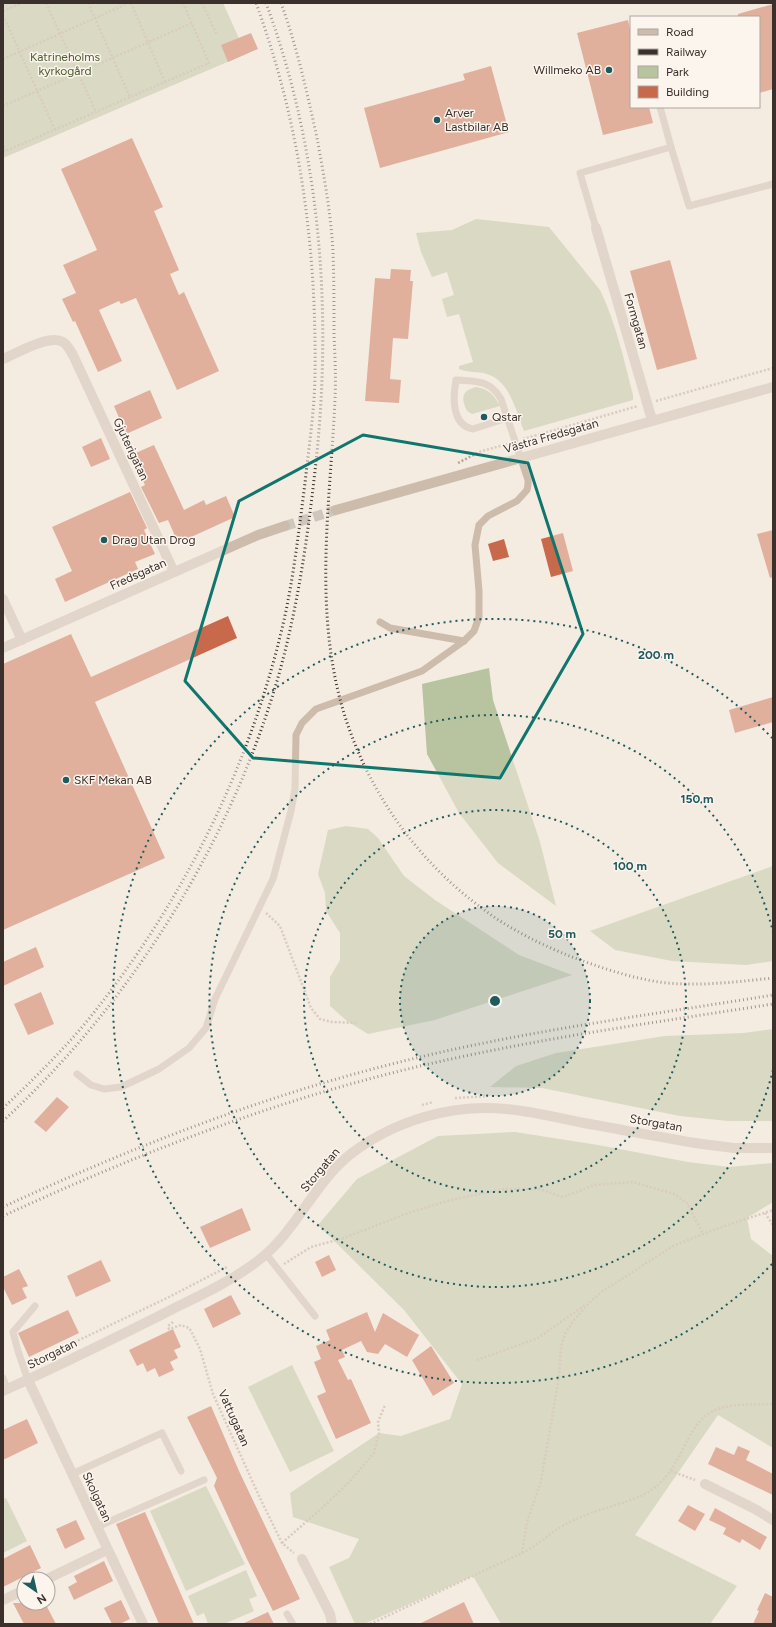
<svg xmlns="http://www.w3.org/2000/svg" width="776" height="1627" font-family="Figtree,sans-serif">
	<rect width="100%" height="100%" fill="#f4ebe1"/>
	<g fill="#b8c4a0">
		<polygon points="3,3 223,3 246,54 3,158"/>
		<path d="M476,219L549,227L600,290C616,323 624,360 633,395V400L524,431C516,411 510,381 487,374C478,371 468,373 459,369V366L473,362L459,314L447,317L442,299L454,295L447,272L432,277L421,252L416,233L452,230Z"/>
		<path d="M476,387C489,389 494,395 500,406L472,414L467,411C461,398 461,391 476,387Z"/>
		<polygon points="489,668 493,700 540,842 556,906 498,863 459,813 427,754 422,684"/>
		<polygon points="346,826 368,829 378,838 404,876 435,900 519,955 572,975 435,1020 368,1034 347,1021 330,1006 330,977 340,960 340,933 326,911 325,893 318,874 328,830"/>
		<polygon points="773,866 773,961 746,965 672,961 615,950 590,931"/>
		<polygon points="773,1029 773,1121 728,1121 680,1116 542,1088 490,1087 516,1066 556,1053 665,1036 744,1033"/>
		<polygon points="515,1132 598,1145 688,1162 729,1167 773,1163 773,1202 747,1218 751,1239 773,1256 773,1448 718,1415 635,1535 737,1586 710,1624 501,1624 473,1576 364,1624 355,1624 329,1567 349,1558 359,1539 293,1517 290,1493 379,1433 401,1436 450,1419 462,1384 404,1310 318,1225 357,1179 438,1136"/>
		<polygon points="292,1365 334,1451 290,1472 248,1387"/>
		<polygon points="206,1486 245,1564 186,1591 150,1511"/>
		<polygon points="6,1498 27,1541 3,1553 3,1499"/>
		<polygon points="246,1570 257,1596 249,1599 254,1611 224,1624 208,1624 204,1613 197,1616 188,1596"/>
	</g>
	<g fill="#c8694b">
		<polygon points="773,4 773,89 759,93 759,17 738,17 738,14"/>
		<polygon points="628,20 631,34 631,107 649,107 653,123 603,135 577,33"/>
		<polygon points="251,33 258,49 228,62 221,45"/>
		<polygon points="491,66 509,132 380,168 364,108 465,80 463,74"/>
		<polygon points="132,138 163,207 154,211 179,270 170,274 179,295 184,292 219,371 177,390 136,298 121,304 119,301 99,310 122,361 98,372 75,321 73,322 62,299 76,293 63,265 97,250 61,169"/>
		<polygon points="670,260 697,359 657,370 630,271"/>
		<polygon points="391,269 411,270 410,281 413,281 408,339 393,338 390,379 401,380 399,403 365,401 375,278 390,279"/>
		<polygon points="150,390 162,418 126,434 114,406"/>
		<polygon points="101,438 110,459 91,467 82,447"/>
		<polygon points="154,445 184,510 204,500 206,505 226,496 235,517 178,543 168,520 159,523 141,487 145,485 131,455"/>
		<polygon points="130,492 147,528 144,530 155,554 135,562 138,569 65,602 55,579 72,571 52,527"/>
		<polygon points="773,530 773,577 770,578 757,534"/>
		<polygon points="563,533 573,571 551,577 541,539"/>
		<polygon points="504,539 509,557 493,561 488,544"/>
		<polygon points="228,616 237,638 95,702 165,858 3,930 3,664 71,634 91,677"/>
		<polygon points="773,697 773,722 735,733 729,710"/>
		<polygon points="36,947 44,967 3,986 3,962"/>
		<polygon points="41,992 54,1024 28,1035 14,1004"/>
		<polygon points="57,1097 69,1107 46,1132 34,1122"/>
		<polygon points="242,1208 251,1230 210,1248 200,1227"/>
		<polygon points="329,1255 336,1270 322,1277 315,1262"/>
		<polygon points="101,1260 111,1281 76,1297 67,1276"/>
		<polygon points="19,1269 28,1286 22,1288 27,1298 12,1305 3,1287 3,1277"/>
		<polygon points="231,1295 241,1314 213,1328 204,1309"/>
		<polygon points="68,1310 79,1333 29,1357 18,1333"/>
		<polygon points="367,1312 375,1332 383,1313 419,1335 407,1357 385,1344 378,1354 367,1352 361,1341 342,1350 345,1357 338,1360 348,1380 351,1379 371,1423 336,1439 317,1396 326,1392 314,1362 321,1359 316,1346 330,1340 326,1330"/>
		<polygon points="173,1329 181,1347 174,1350 178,1358 170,1362 174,1370 159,1377 155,1368 147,1372 143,1363 137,1366 129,1350"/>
		<polygon points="431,1346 454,1383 433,1396 412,1360"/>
		<polygon points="211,1406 239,1471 300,1599 273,1611 247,1559 214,1486 217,1478 187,1417"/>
		<polygon points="27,1419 38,1443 3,1460 3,1430"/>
		<polygon points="738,1446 750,1451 746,1460 773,1474 773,1495 708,1464 716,1447 734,1455"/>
		<polygon points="688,1505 705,1514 695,1531 678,1521"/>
		<polygon points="715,1508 767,1537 760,1550 742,1539 740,1543 723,1534 726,1528 709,1520"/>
		<polygon points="145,1512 194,1624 159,1624 116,1524"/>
		<polygon points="76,1520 85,1539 65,1549 56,1529"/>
		<polygon points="30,1545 41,1568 3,1587 3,1559"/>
		<polygon points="104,1561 113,1581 74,1600 68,1587 77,1582 74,1576"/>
		<polygon points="765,1593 773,1597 773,1624 753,1624 759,1611 757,1610"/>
		<polygon points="121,1600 130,1619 120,1624 112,1624 104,1608"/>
		<polygon points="464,1602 474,1624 419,1624"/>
		<polygon points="13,1603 45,1603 56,1624 24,1624"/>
		<polygon points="268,1612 274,1624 242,1624"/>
	</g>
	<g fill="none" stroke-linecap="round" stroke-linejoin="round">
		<polyline stroke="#cfc6bd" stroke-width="10" stroke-dasharray="10 5" stroke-linecap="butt" points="285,526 336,510"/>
		<g stroke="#b9a596" stroke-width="2.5" stroke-dasharray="2 2" stroke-linecap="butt">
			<polyline points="46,3 96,112"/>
			<polyline points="88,3 130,97"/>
			<polyline points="131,3 165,82"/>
			<polyline points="202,3 217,35"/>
			<polyline points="3,11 22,3"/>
			<polyline points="3,15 55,130"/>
			<polyline points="3,59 129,3"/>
			<polyline points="3,106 192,23"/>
			<polyline points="3,146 5,151"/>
			<polyline points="3,152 209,63 183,3"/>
			<polyline points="656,401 773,368"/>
			<polyline points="523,439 638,406"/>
			<polyline points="458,463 479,452 507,444"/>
			<polyline points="266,913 280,926 311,1008 320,1019 332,1022 356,1023"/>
			<polyline points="455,1098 488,1096"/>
			<polyline points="422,1105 433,1102"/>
			<polyline points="765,1213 773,1225"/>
			<polyline points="284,1264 311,1247 344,1238 411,1212 451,1200 504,1189 539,1189 563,1197 595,1185 633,1182 674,1194 687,1203 703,1234"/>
			<polyline points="173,1322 168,1326 169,1329 181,1325 189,1328 191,1331 200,1349 213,1394 259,1496 282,1543 294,1553"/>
			<polyline points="477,1360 538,1338 585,1305"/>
			<polyline points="31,1363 167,1298 227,1267"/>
			<polyline points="671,1471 695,1480"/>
			<polyline points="282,1543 322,1508 349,1482 374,1453 379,1433 378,1422 385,1405"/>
			<polyline points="522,1553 527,1522 541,1481 548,1441 559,1377 561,1347 565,1334 574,1320 591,1301 603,1291 673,1246 716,1229 773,1210"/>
			<path d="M370,1624L522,1553C533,1548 542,1540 552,1533C561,1526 571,1521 581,1517C602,1507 631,1503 650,1491C657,1486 666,1478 671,1470C685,1450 693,1417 718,1409C735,1403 755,1405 773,1404"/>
		</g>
		<g stroke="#cdbbac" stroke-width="7">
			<polyline points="671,147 689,206 773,184"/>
			<polyline points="596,228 580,173 671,147 660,107"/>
			<polyline points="380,622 390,628 464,641"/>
			<path d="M77,1074L91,1085L104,1089L121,1087L159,1069L189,1048L206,1028L215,999L273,879L291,811L295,789L296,735L302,723L316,709L422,671L464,641L474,631L479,617V591L475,545L479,525L488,516L517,501L527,490L528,485V480L501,399C490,380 476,381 456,380C453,396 451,425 473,429L507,418"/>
			<polyline points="266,1254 315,1316"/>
			<polyline points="3,1378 7,1389"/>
			<polyline points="28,1380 18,1351 13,1332 35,1306"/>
			<polyline points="72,1474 162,1433 181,1471"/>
			<polyline points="97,1527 204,1480"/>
			<polyline points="287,1614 293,1624"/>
		</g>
		<g stroke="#cdbbac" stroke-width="10">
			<polyline points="596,228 652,420"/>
			<path d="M3,359C17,353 49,334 63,342C68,345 70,351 73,355L174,572"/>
			<polyline points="3,599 22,640"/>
			<polyline points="28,1380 143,1624"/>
			<polyline points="705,1484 755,1509 773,1520"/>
			<polyline points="302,1559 330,1614 332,1624"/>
			<polyline points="47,1579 107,1550"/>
			<polyline points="3,1600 24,1590"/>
		</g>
		<g stroke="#cdbbac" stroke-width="10">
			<polyline points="336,510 773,387"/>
			<polyline points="3,648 258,535 285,526"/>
			<path d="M3,1391C56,1367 109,1341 161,1315C192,1299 227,1284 255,1263C296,1234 313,1183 352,1153C396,1120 452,1104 506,1109C532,1111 559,1118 584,1123C624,1130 663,1138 702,1144L734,1148H773"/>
		</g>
		<g stroke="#3b302b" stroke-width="3" stroke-dasharray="1 3" stroke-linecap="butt">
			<path d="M281,3C297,47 307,92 317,138C324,176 331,214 333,252C334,279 334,307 334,335C335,356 336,377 335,399C331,490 317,581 334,672C351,766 406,853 483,909C508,928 538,943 567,955C596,966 627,977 659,982C697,987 735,982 773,978"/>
			<path d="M3,1108C31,1082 58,1055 83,1026C180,908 250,769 284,620C294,575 299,529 305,483C308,455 312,427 314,399C316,367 315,335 314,303C309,198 292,102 256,3"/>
			<path d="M3,1121C131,1003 228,847 277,681C297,612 307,542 315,471C333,314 321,152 266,3"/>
			<path d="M3,1207C128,1149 255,1099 388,1065C515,1032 644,1016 773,995"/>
			<path d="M3,1216C129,1158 257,1107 392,1073C517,1041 646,1024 773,1004"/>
		</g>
	</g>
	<path d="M0 0H776V1627H0ZM363,435L528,463L583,634L500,778L253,758L185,681L239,501Z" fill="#f4ebe1" fill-opacity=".55" fill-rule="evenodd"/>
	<path fill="none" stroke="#0f766e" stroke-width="3" stroke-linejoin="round" d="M363,435L528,463L583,634L500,778L253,758L185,681L239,501Z"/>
	<circle cx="495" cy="1001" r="95" fill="#1f5a5e" fill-opacity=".12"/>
	<g fill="none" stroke="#1f5a5e" stroke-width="2" stroke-dasharray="2 4">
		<circle cx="495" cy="1001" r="95"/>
		<circle cx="495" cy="1001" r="191"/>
		<path d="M773 1070A286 286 0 1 1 773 932"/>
		<path d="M772 1264A382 382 0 1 1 772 738"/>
	</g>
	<g fill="#1f5a5e" stroke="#fbf5ee" stroke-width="1.5">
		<circle cx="609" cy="70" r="4"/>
		<circle cx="437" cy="120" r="4"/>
		<circle cx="484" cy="417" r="4"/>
		<circle cx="104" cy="540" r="4"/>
		<circle cx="66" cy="780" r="4"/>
	</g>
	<g text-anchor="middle" stroke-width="3" stroke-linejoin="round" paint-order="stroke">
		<g font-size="12" fill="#4a5a2e" stroke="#fbf5ee">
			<text x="65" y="61">Katrineholms<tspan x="65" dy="14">kyrkogård</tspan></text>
		</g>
		<g font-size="12" fill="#3b302b" stroke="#fbf5ee" text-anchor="start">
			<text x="601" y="74" text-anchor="end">Willmeko AB</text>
			<text x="445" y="117">Arver<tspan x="445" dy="14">Lastbilar AB</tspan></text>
			<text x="492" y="421">Qstar</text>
			<text x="112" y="544">Drag Utan Drog</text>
			<text x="74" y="784">SKF Mekan AB</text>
		</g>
		<g font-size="12" fill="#3b302b" stroke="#fbf5ee">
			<text transform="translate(636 321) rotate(74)" y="4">Formgatan</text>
			<text transform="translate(551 436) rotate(-16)" y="4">Västra Fredsgatan</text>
			<text transform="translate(131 449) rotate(65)" y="4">Gjuterigatan</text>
			<text transform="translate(138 574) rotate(-24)" y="4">Fredsgatan</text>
			<text transform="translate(656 1123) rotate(10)" y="4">Storgatan</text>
			<text transform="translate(320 1170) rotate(-50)" y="4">Storgatan</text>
			<text transform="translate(52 1354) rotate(-26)" y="4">Storgatan</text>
			<text transform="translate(234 1418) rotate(66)" y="4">Vattugatan</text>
			<text transform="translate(97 1497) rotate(65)" y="4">Skolgatan</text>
		</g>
	</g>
	<circle cx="495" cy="1001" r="6" fill="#1f5a5e" stroke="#fbf5ee" stroke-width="2"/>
	<g font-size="12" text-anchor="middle" font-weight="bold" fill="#1f5a5e" stroke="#fbf5ee" stroke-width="3" stroke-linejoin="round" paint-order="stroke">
		<text x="656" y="659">200 m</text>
		<text x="697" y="803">150 m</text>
		<text x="630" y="870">100 m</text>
		<text x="562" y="938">50 m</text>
	</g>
	<rect width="776" height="1627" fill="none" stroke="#3b302b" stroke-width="8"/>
	<rect x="630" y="16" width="130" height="92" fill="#fbf5ee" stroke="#aea6a0"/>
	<rect x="638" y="29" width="20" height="6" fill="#cdbbac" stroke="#aea6a0"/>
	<text x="666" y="36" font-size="12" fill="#3b302b">Road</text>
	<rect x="638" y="49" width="20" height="6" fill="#3b302b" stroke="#aea6a0"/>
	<text x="666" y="56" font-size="12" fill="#3b302b">Railway</text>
	<rect x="638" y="66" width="20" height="12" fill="#b8c4a0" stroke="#aea6a0"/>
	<text x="666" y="76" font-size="12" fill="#3b302b">Park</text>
	<rect x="638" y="86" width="20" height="12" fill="#c8694b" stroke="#aea6a0"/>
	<text x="666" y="96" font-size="12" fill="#3b302b">Building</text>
	<g transform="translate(36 1591) rotate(146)"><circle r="19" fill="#fbf5ee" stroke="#aea6a0"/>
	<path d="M0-3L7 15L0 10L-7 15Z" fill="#1f5a5e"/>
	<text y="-6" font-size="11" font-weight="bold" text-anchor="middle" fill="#3b302b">N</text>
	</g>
</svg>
